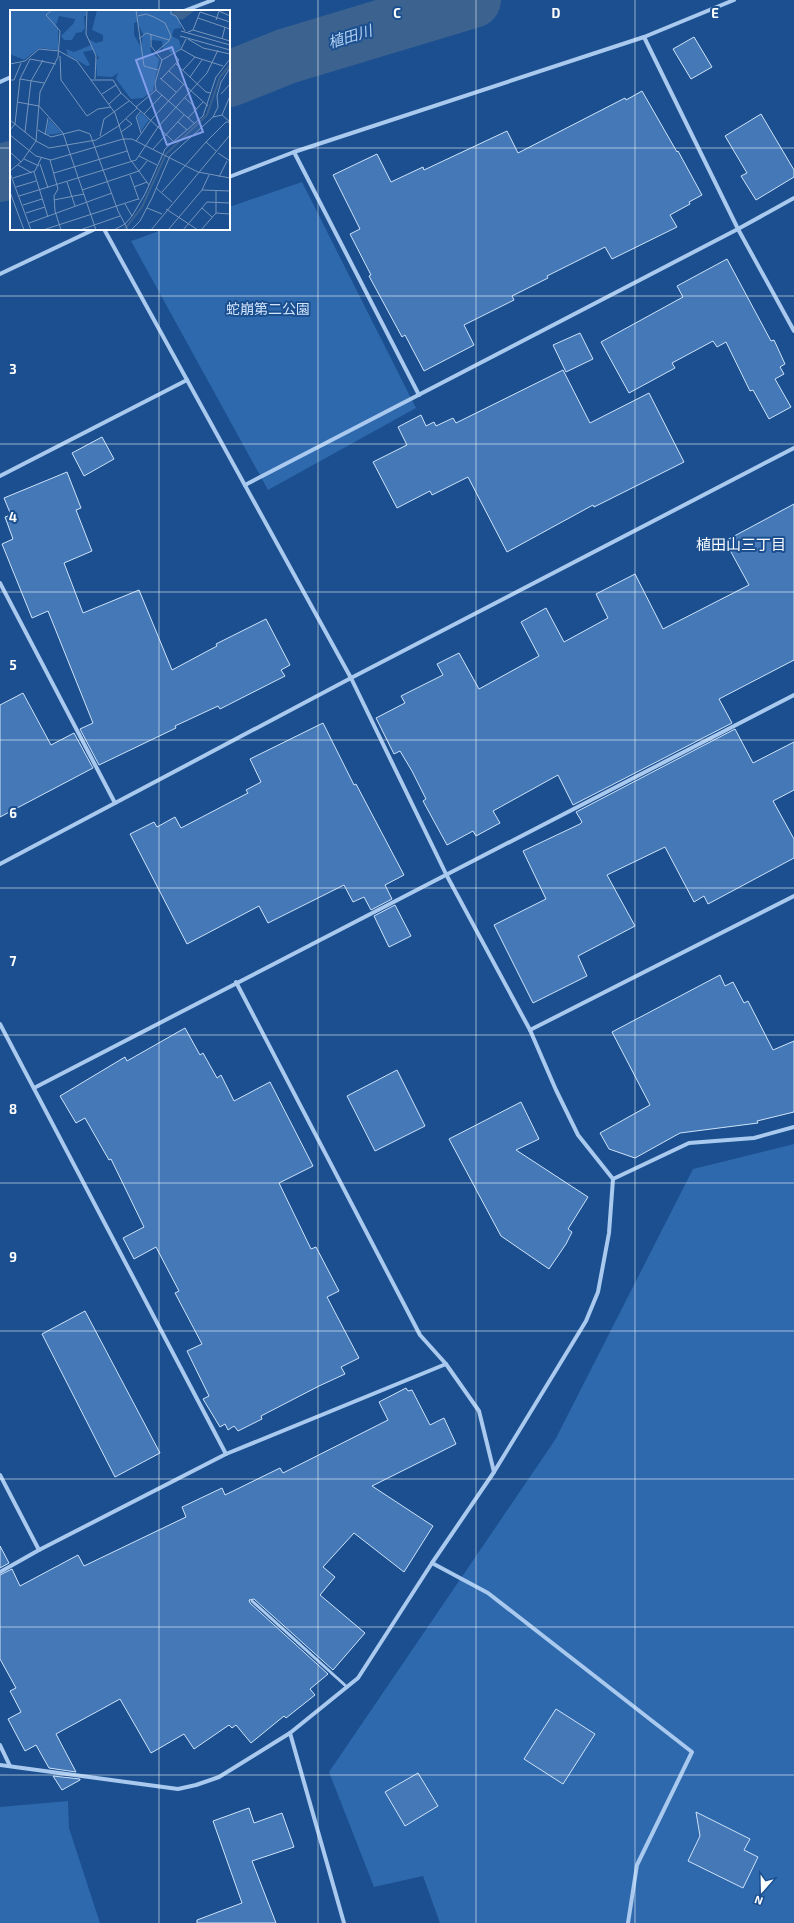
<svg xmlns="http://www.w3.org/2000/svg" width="794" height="1923" font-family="'Exo 2','Noto Sans JP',sans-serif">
	<rect width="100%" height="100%" fill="#1b4f8f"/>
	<g fill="#2e69ad">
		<polygon points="302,182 416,408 268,490 131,241 165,229 229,229 229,207"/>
		<polygon points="794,1144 794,1923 440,1923 423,1876 374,1887 329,1772 555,1440 693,1169"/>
		<polygon points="68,1801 69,1828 100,1923 0,1923 0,1807"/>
	</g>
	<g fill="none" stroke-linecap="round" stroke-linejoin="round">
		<g stroke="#3c6290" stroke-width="56">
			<polyline points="229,79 287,56 473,0"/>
			<polyline points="0,174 11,169"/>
		</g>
	</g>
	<g fill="#4478b7" stroke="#cfe3fa">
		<polygon points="694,37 712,67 691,79 673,49"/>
		<polygon points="642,91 677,152 678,151 702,195 689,202 690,204 670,215 677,227 612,259 605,247 547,276 548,278 512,296 514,300 464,325 474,345 424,371 405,335 402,337 369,276 371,275 350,234 360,229 333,175 377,154 391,182 423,167 424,170 507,131 518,153 625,98 626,100"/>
		<polygon points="761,114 794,170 794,177 756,200 741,176 747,173 725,136"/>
		<polygon points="727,259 771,341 774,340 785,364 780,367 784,374 775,379 791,407 769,419 753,390 750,391 726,342 717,347 713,341 672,363 675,368 629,393 601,342 683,297 677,286"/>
		<polygon points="580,333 593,359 566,372 553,345"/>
		<polygon points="563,370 590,423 649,393 684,462 594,507 593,505 507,552 468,477 432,495 430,491 397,508 373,462 407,445 398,427 421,415 426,426 434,422 436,426 453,418 456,423"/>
		<polygon points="102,437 114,459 84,476 72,453"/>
		<polygon points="67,472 81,508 76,510 92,551 64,563 83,613 139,590 172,670 217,646 216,644 266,619 290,665 281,670 285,676 220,709 218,706 175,726 176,728 99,765 80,729 93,723 48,611 32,618 2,544 13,539 5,517 11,515 4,498"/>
		<polygon points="794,504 794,660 719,699 732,723 573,805 558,775 493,811 500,823 476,836 473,831 447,845 423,801 426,799 412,771 400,751 394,754 376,718 405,703 401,696 443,675 437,664 459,653 479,689 539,656 521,622 546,608 564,642 608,618 596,594 635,574 663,629 749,585 725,541"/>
		<polygon points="23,693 51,745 74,733 93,768 0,817 0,705"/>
		<polygon points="323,723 354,785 356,784 404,875 385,885 392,899 371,910 364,897 353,902 344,885 268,923 259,906 187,944 130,834 154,822 157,827 175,817 181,828 248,793 246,790 261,782 250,759"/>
		<polygon points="735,729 753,763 794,742 794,790 773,801 794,839 794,858 708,904 704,896 694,902 665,847 607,875 635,926 578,956 587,976 533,1003 494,925 546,899 523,851 580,824 582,822 576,812"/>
		<polygon points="395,905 411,936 389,947 374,916"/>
		<polygon points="720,975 725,986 733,982 744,1003 748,1001 773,1050 794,1041 794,1112 757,1121 758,1123 680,1133 635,1158 609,1149 600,1133 650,1105 612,1032"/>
		<polygon points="185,1028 200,1055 203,1053 217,1078 221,1075 234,1101 270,1082 313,1166 279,1183 311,1249 316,1247 339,1291 327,1297 359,1358 341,1367 345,1374 319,1386 261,1416 262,1419 238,1431 234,1426 228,1430 225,1424 220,1427 203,1399 209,1396 187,1351 202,1344 175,1293 179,1291 156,1247 134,1259 123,1238 144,1227 111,1159 109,1160 85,1118 76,1123 60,1096 125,1057 127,1061"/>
		<polygon points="397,1070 425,1126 375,1151 347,1096"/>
		<polygon points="521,1102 539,1139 516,1150 588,1197 568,1229 572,1232 566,1244 549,1269 501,1236 449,1139"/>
		<polygon points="85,1311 160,1453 115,1477 42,1334"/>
		<polygon points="406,1388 408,1391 412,1390 430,1425 444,1418 456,1444 372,1486 433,1526 404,1572 354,1533 323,1567 335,1577 320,1595 365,1633 333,1670 254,1599 249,1600 250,1603 328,1674 310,1689 315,1695 286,1718 284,1716 251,1743 236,1725 232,1728 229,1725 194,1749 184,1734 151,1753 120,1699 56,1734 76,1772 49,1768 36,1745 25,1751 8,1719 21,1712 10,1691 16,1688 0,1659 0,1575 12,1569 20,1586 78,1555 84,1566 186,1517 182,1507 222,1488 225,1495 280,1468 283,1473 388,1420 379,1402"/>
		<polygon points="0,1546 9,1563 0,1568"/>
		<polygon points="556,1709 595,1734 563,1784 524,1759"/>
		<polygon points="418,1773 438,1806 405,1826 385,1792"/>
		<polygon points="53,1776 80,1779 80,1780 62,1790"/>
		<polygon points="249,1808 254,1823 282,1813 294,1847 252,1861 276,1923 197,1923 197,1920 242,1903 213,1821"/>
		<polygon points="696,1812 750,1839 744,1850 758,1857 743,1888 688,1861 700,1836"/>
	</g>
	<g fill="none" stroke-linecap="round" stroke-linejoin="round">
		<polyline stroke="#a9c9ee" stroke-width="3" points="252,1601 347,1687"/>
		<g stroke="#a9c9ee" stroke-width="4">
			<polyline points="184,11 213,0"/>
			<polyline points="644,37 738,229 794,331"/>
			<polyline points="0,82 11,77"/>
			<polyline points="294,152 419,395"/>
			<polyline points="229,177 294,152 644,37 734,0"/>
			<polyline points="104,229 351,678 447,876 530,1030 556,1090 578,1135 613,1179"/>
			<polyline points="0,274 95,229"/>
			<polyline points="0,476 187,380"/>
			<polyline points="245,485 738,229 794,198"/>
			<polyline points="0,583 115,803"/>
			<polyline points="0,864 351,678 794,448"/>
			<polyline points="236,982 420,1335 446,1364 479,1411 494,1472"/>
			<polyline points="0,1024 226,1454"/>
			<polyline points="530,1030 794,896"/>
			<polyline points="34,1088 794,695"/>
			<polyline points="0,1475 39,1550"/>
			<polyline points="432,1563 488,1593 692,1752 637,1865 628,1923"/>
			<polyline points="0,1572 39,1550 226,1454 446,1364"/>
			<polyline points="290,1733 344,1923"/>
			<polyline points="0,1745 10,1766"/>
			<polyline points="0,1765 178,1789 196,1785 219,1777 290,1733 358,1678 432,1563 494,1472 586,1321 598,1292 609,1233 613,1179 689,1143 754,1138 794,1127"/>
		</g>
	</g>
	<path fill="none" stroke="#fff" stroke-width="1" stroke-opacity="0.55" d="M159,0V11M318,0V1923M476,0V1923M635,0V1923M0,148H11M229,148H794M159,229V1923M0,296H794M0,444H794M0,592H794M0,740H794M0,888H794M0,1035H794M0,1183H794M0,1331H794M0,1479H794M0,1627H794M0,1775H794"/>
	<g text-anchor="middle" stroke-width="4" stroke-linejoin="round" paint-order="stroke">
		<g font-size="14" fill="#cfe3fa" stroke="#1b4f8f">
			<text x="268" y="314">蛇崩第二公園</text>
		</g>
		<g font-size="15" font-style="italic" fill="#b5d3f5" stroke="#1b4f8f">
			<text transform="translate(350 37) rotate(-17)" y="5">植田川</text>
		</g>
		<g font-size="15" fill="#fff" stroke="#1b4f8f">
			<text x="741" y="550">植田山三丁目</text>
		</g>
	</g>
	<g transform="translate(10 10)">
		<rect width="220" height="220" fill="#1b4f8f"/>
		<path d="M0,0H76V6H74L75,18L72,22L66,23L62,30H54L51,26L64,13L65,9L49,6L46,15L48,18V40L29,38L14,50L0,44ZM87,0H160L169,7L171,18L164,19L162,26L169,30L171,37L168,40L161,43L157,38L153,40L152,31L140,30L141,42L149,49L143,81L133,88L121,89L106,69L108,63L102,67L87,66L86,50L89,48L83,40L73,42L80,55L77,56L58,45L56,39L64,42L81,35L78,29L86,33L93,31V25L82,20ZM127,12L133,24L131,37L124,25V13ZM131,103L139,110L131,121L127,107ZM39,109L51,122L52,123L36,125Z" fill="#2e69ad" fill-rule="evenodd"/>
		<path d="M164,0H184V1L172,10L163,4Z" fill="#3c6290"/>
		<path fill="none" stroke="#3c6290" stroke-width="2" d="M114,220L132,197L156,144L197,105L210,67L220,55"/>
		<path fill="none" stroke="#7695bc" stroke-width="1" d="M77,0L76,24L86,46L85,69M126,0L134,56L148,60M161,0V4L166,6L175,21M128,6L136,4L144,7L155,13L161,26L159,31L146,42M188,8L220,19M206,10L209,1L220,6M183,20L190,2L220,12M171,21L220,35M178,22L183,20L220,31M141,24V36L152,50M170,26L220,40M129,29L136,23L159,30M178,29L193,38L220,44M212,29L215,17M171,39L185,47L213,56M50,46L51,70L77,106L88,99L101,97M20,49L46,54M0,54L15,51L29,39L49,41L67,51L105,103L120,149L139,175M166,54L196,82L201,83M173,60L185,47M159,61L198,96M180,67L192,50M150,68L166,82M10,69L34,73M151,69L169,50L164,44M0,70H4L11,53M81,70H103L111,83L163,131M146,80L185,114M92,84L106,75M211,84L220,74M175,88L187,99M7,92L29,96M99,94L111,83M29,96L53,123L86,220M126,97L146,80L145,73L152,50L171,39L176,29M131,101L126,107L131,123M134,104L152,85M212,105L220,86M203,107L212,105L220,112M178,108L193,92M0,110L26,131L39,138L86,130L110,115M168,112L177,120M109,115L127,98M0,120L5,114L10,69L20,49M28,120L41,127L69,120L80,124L108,201L118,220M15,122L21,71L33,50M111,122L122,114L116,109M0,125L26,146L41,150L113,129H122L188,162L220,168M35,125L38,108M90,126L94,109L119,91M126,131L141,110L174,74M196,132L206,141M143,139L174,105M0,142L11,152M208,143L220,151M129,146L147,155M14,149L29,156M40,150L48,179L44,186L45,201L51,220M30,154L38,178M8,155L22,163M0,161L12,151L26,131L30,82L48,47L50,21L36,5L42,0M24,162L38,207M0,163L21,220M44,163L117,141M120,165L129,190M209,167L217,151M3,168L25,161L31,148M57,172L65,196M6,177L26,171M124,177L137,172M146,178L162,192M72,180L129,161L137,151M192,180L220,181M0,182L14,220M152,182L196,132L216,112H220M9,186L126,150L148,117L197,63L208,40M44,190L74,184M115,194L122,206M13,195L32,189M137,198L152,204M192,198L202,207M156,199L188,220M16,203L35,197M206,203V181M19,213L102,183M33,220L128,189M70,220L110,206M104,220L115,214L122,206L135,184L155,139L193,106L206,67L220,49M121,220L130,211L142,188L160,146L203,107L208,97L207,86L211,72L220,58M141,220L220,125M158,220L192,180L199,165M173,220L197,192L220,193M191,220L206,203L220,204"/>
		<path fill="#839eea" fill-opacity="0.15" stroke="#839eea" stroke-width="2" d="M162,37L193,122L157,135L126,50Z"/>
		<rect width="220" height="220" fill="none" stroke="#fff" stroke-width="2"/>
	</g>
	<g font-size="13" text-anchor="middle" font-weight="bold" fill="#fff" stroke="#1b4f8f" stroke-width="4" stroke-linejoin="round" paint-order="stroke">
		<text x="397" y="18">C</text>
		<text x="556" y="18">D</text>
		<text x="715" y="18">E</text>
		<text x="13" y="374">3</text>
		<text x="13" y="522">4</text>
		<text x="13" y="670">5</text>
		<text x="13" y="818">6</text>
		<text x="13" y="966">7</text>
		<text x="13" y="1114">8</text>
		<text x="13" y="1262">9</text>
	</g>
	<g transform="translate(762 1891) rotate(200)" stroke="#1b4f8f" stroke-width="3" paint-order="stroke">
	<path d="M0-3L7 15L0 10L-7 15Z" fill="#ffffff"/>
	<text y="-6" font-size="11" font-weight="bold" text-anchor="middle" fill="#ffffff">N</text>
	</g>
</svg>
